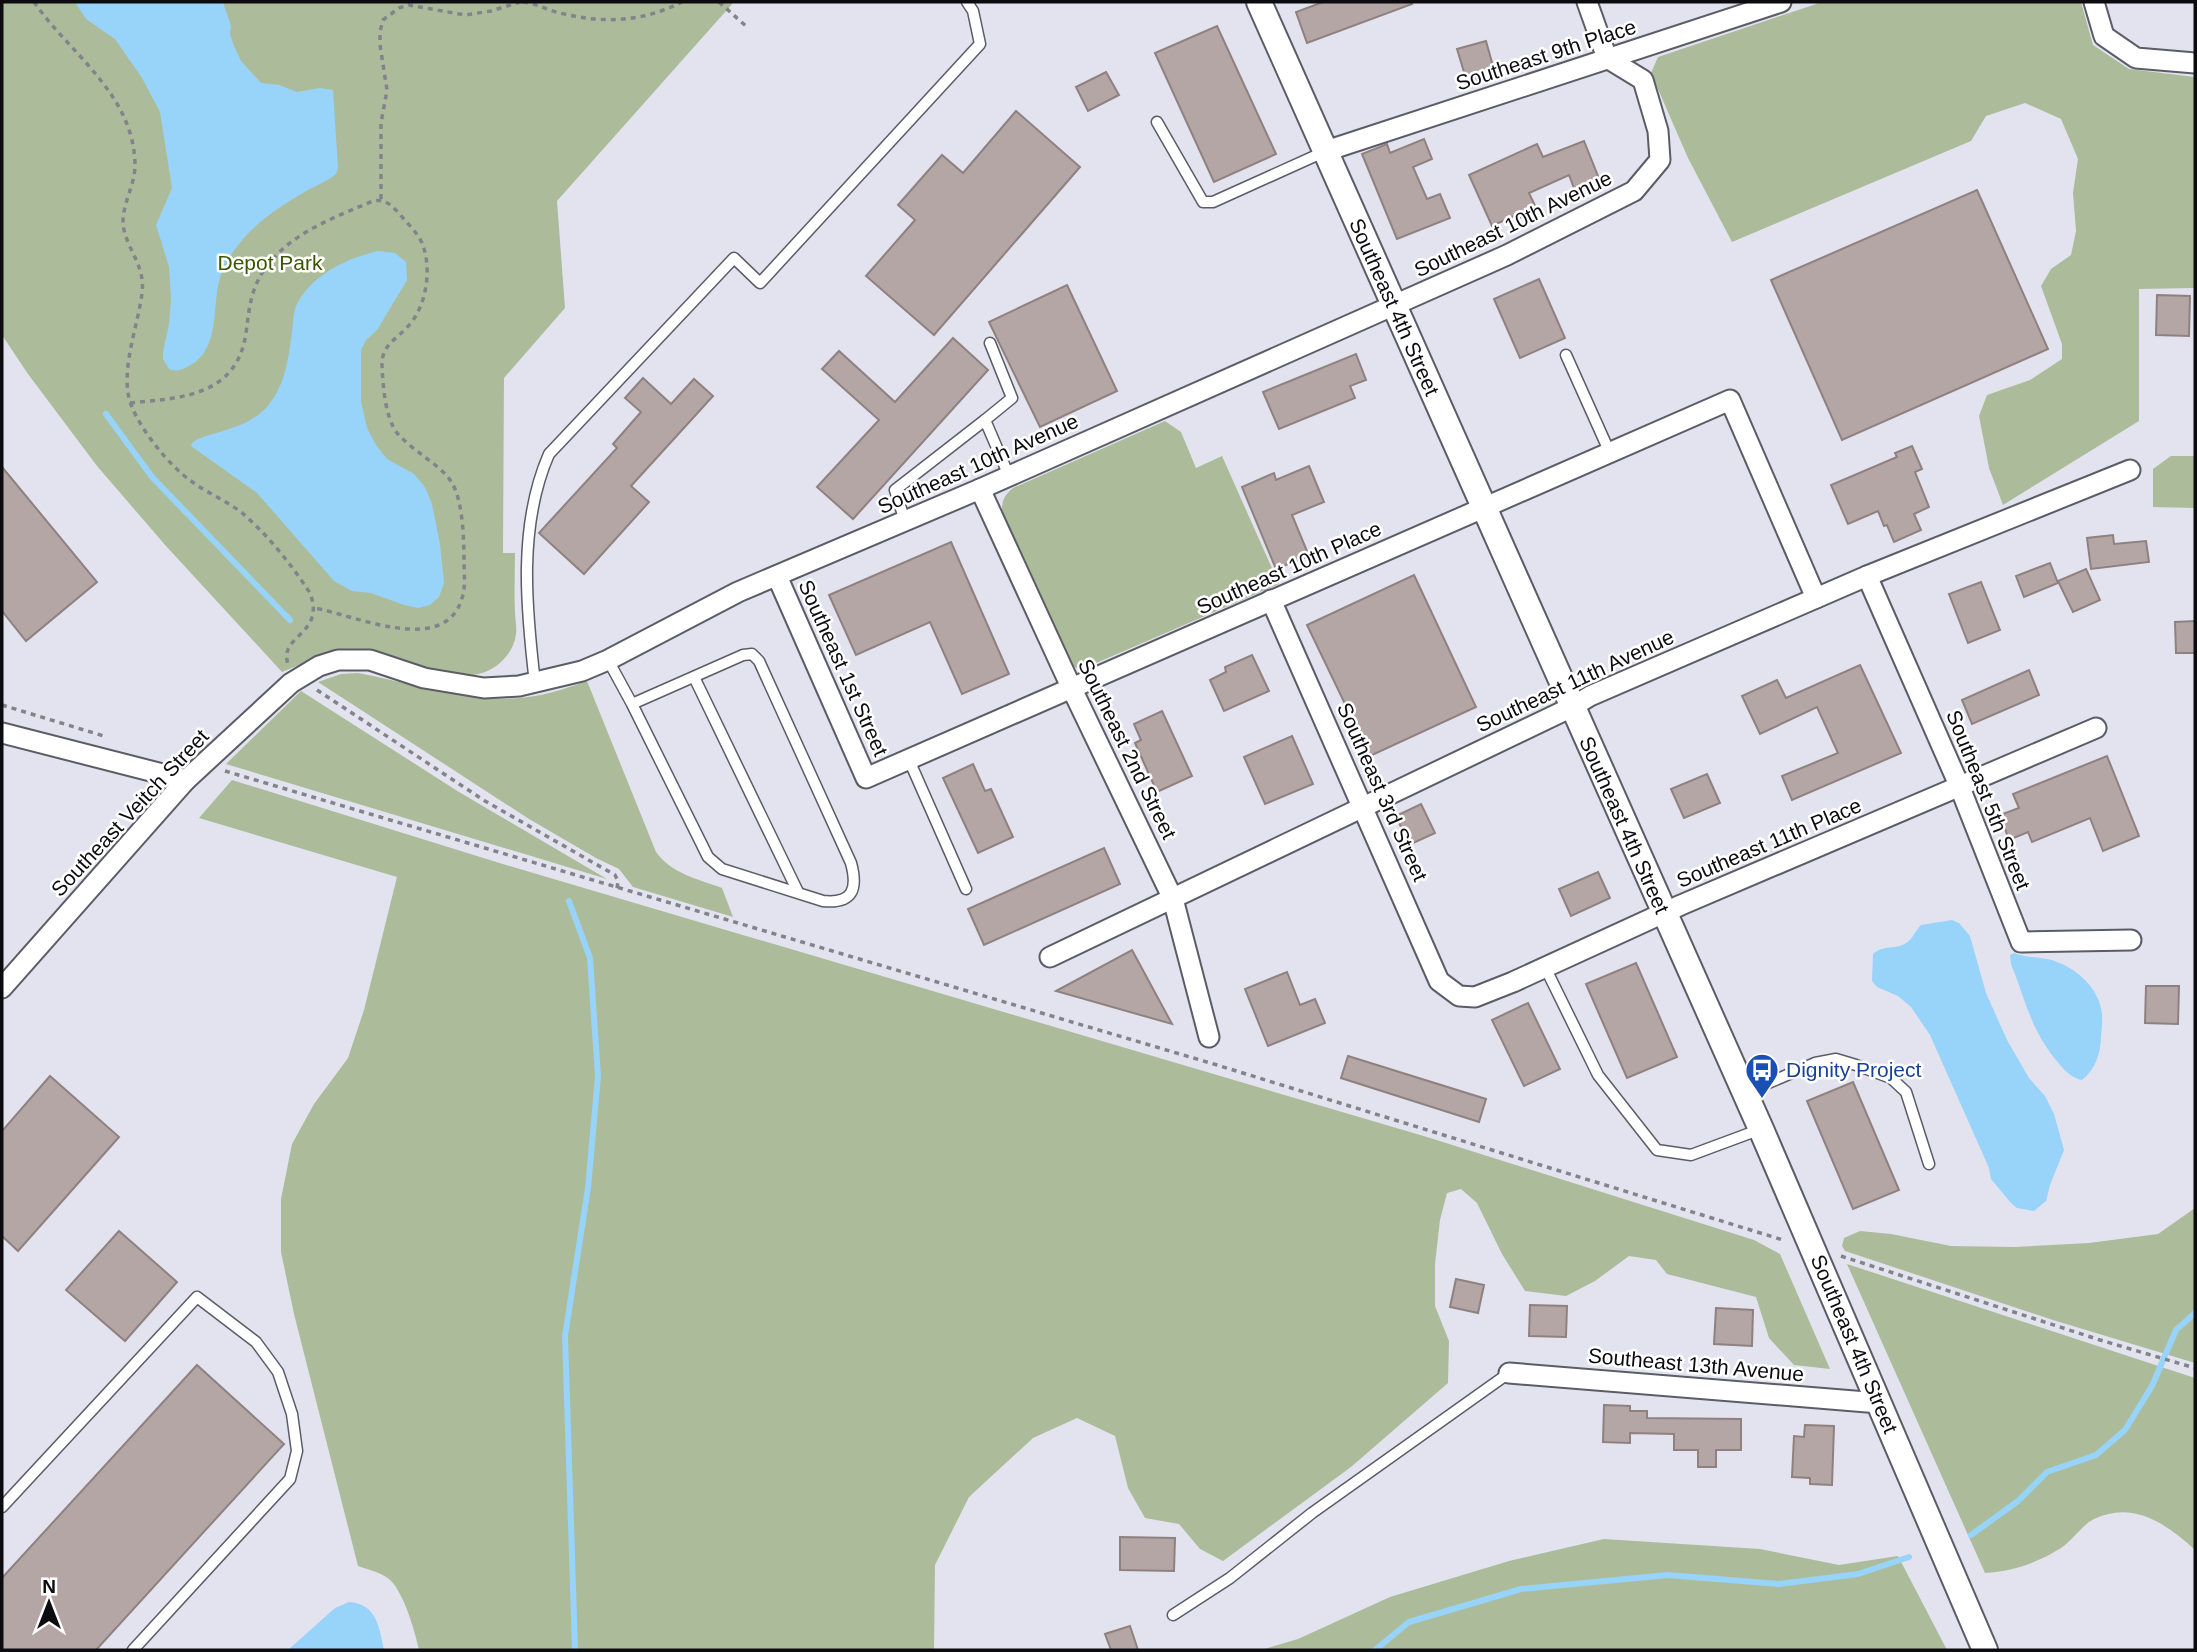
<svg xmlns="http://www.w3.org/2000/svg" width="2197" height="1652" font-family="Arial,sans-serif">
	<rect width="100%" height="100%" fill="#e2e3ef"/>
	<g fill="#acbc9a">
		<path d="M2,2H734L557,201L565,308L504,378L503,553H515C515,573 514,593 515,612C515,619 517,627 516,634C515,644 509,655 501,662C461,699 400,648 353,650C329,651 305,663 282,672L166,546L97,466L28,374L2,335Z"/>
		<polygon points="1822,2 2081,2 2093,45 2129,69 2195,77 2195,288 2139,289 2139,421 2003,505 1989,468 1979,416 1987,395 2030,380 2062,359 2062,344 2041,286 2051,269 2071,255 2076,231 2073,193 2078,159 2061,119 2025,103 1986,116 1971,141 1732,242 1688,158 1651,73 1658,57"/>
		<path d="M1165,421L1181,432L1196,468L1222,456L1279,584L1080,670L1073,666L1067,656L1002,510C1002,499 1005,495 1013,488Z"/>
		<polygon points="2171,456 2195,456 2195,508 2153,507 2153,469"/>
		<path d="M358,673C417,684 474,706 535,696C553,693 570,687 587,681L656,852C672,874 698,879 722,888L733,917L633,887L619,869L596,858L529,819L318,682L341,674Z"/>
		<polygon points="301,691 459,792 607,879 226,764"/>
		<path d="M232,780L506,865L1427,1137L1754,1240L1780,1254L1830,1369L1794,1365L1769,1338L1756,1297L1667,1274L1656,1260L1629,1256L1595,1281L1566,1296L1525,1291L1502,1254L1477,1203L1461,1189L1447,1193L1440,1220L1435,1264V1306L1449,1341L1448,1383L1351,1467L1223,1561L1200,1549L1179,1524L1145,1518L1128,1488L1115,1436L1077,1418L1033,1438L969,1497L935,1565L934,1650H419C415,1631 405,1598 393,1583C385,1573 369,1570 358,1566L294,1314L281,1252V1199L292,1144L314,1104L348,1058L364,1010L397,877L199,818Z"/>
		<polygon points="2195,1208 2195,1363 2053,1320 1845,1251 1842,1246 1844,1238 1860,1231 1891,1234 1951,1246 2015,1247 2089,1243 2158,1234"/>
		<path d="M1847,1264L2195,1378V1550C2167,1524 2133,1500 2094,1519C2082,1525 2073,1540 2061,1548C2037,1563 2013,1571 1985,1573Z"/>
		<polygon points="1604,1539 1760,1549 1839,1565 1898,1556 1947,1650 1261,1650 1298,1639 1390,1597 1509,1561"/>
	</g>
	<g fill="#98d3fa">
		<path d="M75,2H223L231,26L230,34L234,46L241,61L261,83L279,85L297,92L320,88L333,90L338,168L336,174C328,181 317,185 308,190C273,210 241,232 223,269C209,301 224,347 189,366C182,370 177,372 169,369L163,359V352L169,324L171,299L169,267L156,225L172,188L160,112L142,78L115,39L86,19Z"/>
		<path d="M378,251L395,253L406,262L407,280L377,330L366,340L361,350V401L367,428L376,445L387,459L414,474L425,487L432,504L440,544L444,583L439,597L430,605L418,608L404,605L371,593L352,591L334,581L257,493L191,446L192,443L198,439C222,430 248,427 266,408C285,387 288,360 292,333C293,325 293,314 296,306C311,275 347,258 378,251Z"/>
		<path d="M1952,920L1959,923L1970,936L1986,993L2007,1040L2029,1078L2045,1096L2054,1114L2064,1150L2050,1185L2046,1201L2034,1211L2017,1208L2011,1203L1991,1179L1989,1168L1930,1035L1911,1007L1898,996L1877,987L1872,981L1873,954C1884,944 1896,950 1906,943C1912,940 1916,930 1921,925Z"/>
		<path d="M2014,953C2027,958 2040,957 2052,960C2074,967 2096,985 2101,1008C2103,1017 2102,1027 2101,1036C2101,1053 2095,1070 2082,1080C2071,1078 2063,1069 2056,1060C2030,1028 2026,1001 2011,964L2010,955Z"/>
		<path d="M349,1602C377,1604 379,1627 384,1650H288L335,1608Z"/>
	</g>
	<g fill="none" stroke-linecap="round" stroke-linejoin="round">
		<g stroke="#98d3fa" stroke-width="6">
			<polyline points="106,414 152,477 290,620"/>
			<polyline points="569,901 590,958 598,1076 588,1188 565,1336 575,1650"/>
			<polyline points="1971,1535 2018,1501 2047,1472 2096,1455 2125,1430 2152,1386 2176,1330 2195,1313"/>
			<polyline points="1375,1650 1409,1622 1521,1589 1668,1575 1779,1584 1858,1574 1909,1557"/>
		</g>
	</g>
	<g fill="#b4a6a5" stroke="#8e817f" stroke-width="2">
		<polygon points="1323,2 1411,2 1412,4 1307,43 1296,12"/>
		<polygon points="1217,26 1276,154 1214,182 1155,53"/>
		<polygon points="1486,41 1496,77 1468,85 1457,49"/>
		<polygon points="1106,72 1119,95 1088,111 1076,87"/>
		<polygon points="1016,111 1080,167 934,335 866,276 915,220 898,205 942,155 963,173"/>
		<polygon points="1424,139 1432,159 1413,167 1427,199 1440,194 1450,218 1397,239 1362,154 1387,144 1390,153"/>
		<polygon points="1584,141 1602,186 1577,196 1569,175 1529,193 1537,210 1520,218 1518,214 1492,226 1469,175 1537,144 1543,157"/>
		<polygon points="1977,190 2048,349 1842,440 1771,280"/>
		<polygon points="1539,279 1565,338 1520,358 1494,299"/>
		<polygon points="1067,285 1117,391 1040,427 989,322"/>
		<polygon points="2157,295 2190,296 2189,336 2156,335"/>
		<polygon points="953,338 988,370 853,519 817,487 879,420 822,369 839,351 895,402"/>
		<polygon points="1356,354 1366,380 1350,386 1355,398 1279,429 1263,392"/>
		<polygon points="643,378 671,404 694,379 713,396 631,486 649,502 584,574 539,533 617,448 613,444 641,412 625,398"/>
		<polygon points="1912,446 1922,469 1915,472 1929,507 1914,514 1921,530 1894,542 1887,525 1884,526 1878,511 1848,524 1831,485 1897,457 1895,453"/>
		<polygon points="1309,466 1324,502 1292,515 1309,556 1276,569 1242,487 1274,473 1276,480"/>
		<polygon points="2,467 97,582 26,641 2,611"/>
		<polygon points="2113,535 2114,544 2146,541 2149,562 2091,569 2087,538"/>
		<polygon points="951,542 1009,674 962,694 930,622 856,655 829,595"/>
		<polygon points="2050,563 2058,583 2024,597 2016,576"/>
		<polygon points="2086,569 2100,600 2073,612 2058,581"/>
		<polygon points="1414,575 1476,707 1370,756 1307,625"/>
		<polygon points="1981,582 2000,630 1968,643 1949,594"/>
		<polygon points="2195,621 2195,653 2176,653 2175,622"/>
		<polygon points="1252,655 1269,691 1224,711 1210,680 1226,672 1225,667"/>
		<polygon points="1860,665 1901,753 1792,800 1782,776 1838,753 1817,707 1760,734 1742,696 1777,680 1786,698"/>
		<polygon points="2029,670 2039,695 1972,724 1962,700"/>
		<polygon points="1162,711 1192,776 1157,792 1135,743 1141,740 1134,724"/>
		<polygon points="1292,736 1313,784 1265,804 1244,757"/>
		<polygon points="2107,756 2139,836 2103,851 2090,818 2032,842 2028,832 2009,840 2000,815 2019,808 2013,794"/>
		<polygon points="973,764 985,791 991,789 1013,837 978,853 943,778"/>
		<polygon points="1707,774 1720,803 1684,818 1671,789"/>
		<polygon points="1421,804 1435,833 1409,845 1396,816"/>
		<polygon points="1104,848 1120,884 984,945 968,909"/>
		<polygon points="1598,872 1610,898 1571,916 1559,889"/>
		<polygon points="1132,950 1172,1024 1056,991"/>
		<polygon points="1636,963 1677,1057 1627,1078 1586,984"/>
		<polygon points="1287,972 1300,1005 1315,999 1325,1023 1268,1046 1245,989"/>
		<polygon points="2146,986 2179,986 2178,1024 2145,1023"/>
		<polygon points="1528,1003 1560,1069 1524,1086 1492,1020"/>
		<polygon points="1348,1056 1486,1099 1479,1122 1341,1078"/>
		<polygon points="50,1076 119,1137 18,1251 2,1236 2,1131"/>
		<polygon points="1853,1082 1899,1190 1853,1209 1807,1101"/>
		<polygon points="119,1231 177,1282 125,1341 66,1290"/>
		<polygon points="1456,1279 1484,1285 1478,1313 1450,1307"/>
		<polygon points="1530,1305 1567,1306 1566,1337 1529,1336"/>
		<polygon points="1716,1308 1753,1310 1752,1346 1714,1344"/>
		<polygon points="197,1365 284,1444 96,1650 2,1650 2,1578"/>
		<polygon points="1604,1405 1630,1406 1630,1411 1647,1411 1647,1418 1741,1419 1741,1450 1716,1450 1716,1467 1698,1467 1698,1450 1674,1450 1674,1434 1630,1433 1630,1443 1603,1442"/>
		<polygon points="1805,1425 1834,1426 1832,1485 1810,1484 1810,1478 1792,1477 1794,1436 1804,1437"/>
		<polygon points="1120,1537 1175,1538 1174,1571 1120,1570"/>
		<polygon points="1130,1626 1138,1650 1111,1650 1105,1634"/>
	</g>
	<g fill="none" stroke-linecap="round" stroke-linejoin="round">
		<defs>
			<g id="service">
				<polyline points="1157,122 1203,202 1213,202 1326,151"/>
				<polyline points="1566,355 1610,453"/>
				<polyline points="985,420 1012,398 990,343"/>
				<polyline points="905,521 895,490 985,420 1009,476"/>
				<path d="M608,660L632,704L708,857L722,869L823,901C853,904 858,889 851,863L759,661L752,654L743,655L632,704"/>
				<polyline points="694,677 798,892"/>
				<path d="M535,683C526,607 518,525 549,454L734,258L760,283L980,44L973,11L967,2"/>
				<polyline points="909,760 966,889"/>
				<polyline points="1545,967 1598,1075 1657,1150 1691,1155 1761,1129"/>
				<polyline points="1745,1093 1815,1063 1836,1059 1856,1065 1891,1078 1906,1092 1929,1164"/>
				<polyline points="2,1507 197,1297 256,1342 278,1372 292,1414 297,1451 290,1479 133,1650"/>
				<polyline points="1173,1615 1230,1578 1312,1513 1509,1373"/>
			</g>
			<g id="minor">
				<polyline points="2094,2 2104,36 2136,58 2195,63"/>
				<polyline points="1326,151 1781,2"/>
				<polyline points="980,489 1072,689 1173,899 1209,1037"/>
				<polyline points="777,576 866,778 1730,400 1816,598"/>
				<polyline points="1867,576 1959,785 2021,942 2131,940"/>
				<polyline points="1271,600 1439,981 1459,996 1475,997 1513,982 1681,905 2096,728"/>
				<polyline points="2,733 186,780"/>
				<polyline points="1050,957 1572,707 1590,696 1867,576 2130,470"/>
				<polyline points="2,988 186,780 291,683 319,666 338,660 370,660 424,678 484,688 519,686 582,671 608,660 738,592 980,489 1507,255 1634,191 1660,160 1658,131 1643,80 1607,58 1587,2"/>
				<polyline points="1509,1373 1879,1403"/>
			</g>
			<polyline id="tertiary" points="1259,2 1761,1129 1985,1650"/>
		</defs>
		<use href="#service" stroke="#5b5c66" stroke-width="13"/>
		<use href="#minor" stroke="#5b5c66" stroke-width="23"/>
		<use href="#tertiary" stroke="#5b5c66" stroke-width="28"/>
		<g stroke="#82838b" stroke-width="3.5" stroke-dasharray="5 5" stroke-linecap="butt">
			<path d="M34,2C70,54 134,94 135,165C135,185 123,202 123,222C124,247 146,264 142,293C138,327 118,375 132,407C142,432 170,466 191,481C207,493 225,500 241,512C267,534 291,564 310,593C326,635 278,635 288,664"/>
			<path d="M523,2C536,3 547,10 560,13C603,24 643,22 682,2"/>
			<polyline points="719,2 747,27"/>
			<polyline points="381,199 381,123 387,90 380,45 380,32 383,20 399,8 409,5 465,15 491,11 520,2"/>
			<path d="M130,403C182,398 237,396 246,333C249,311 250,293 262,273C287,234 333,218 373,201C387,198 394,208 403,218C410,226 418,234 422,243C432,267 427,304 410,324C398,339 381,344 382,366C383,386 385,417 397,433C404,441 413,448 421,454C432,463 445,471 452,483C463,501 464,540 464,561C464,573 466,587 462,598C445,658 352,614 314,608"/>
			<polyline points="317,690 485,801 615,875 618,881 617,889"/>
			<polyline points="2,705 107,737"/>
			<polyline points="225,771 1217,1065 1783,1240"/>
			<polyline points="1841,1256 2100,1340 2195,1368"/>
		</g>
		<use href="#service" stroke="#fff" stroke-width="10"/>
		<use href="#minor" stroke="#fff" stroke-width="19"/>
		<use href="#tertiary" stroke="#fff" stroke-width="24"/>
	</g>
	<defs>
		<symbol id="bus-pin" viewBox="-11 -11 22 30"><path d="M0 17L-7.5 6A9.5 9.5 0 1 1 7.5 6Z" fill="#1a4fb4" stroke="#fff"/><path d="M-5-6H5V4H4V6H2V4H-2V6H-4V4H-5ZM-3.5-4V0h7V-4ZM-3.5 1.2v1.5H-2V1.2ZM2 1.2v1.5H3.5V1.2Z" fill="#fff"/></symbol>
	</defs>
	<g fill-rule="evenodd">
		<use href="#bus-pin" x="1743" y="1051" width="38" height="52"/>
	</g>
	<g text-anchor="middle" stroke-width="5" stroke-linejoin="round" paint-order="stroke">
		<g font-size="21" fill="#0c0c10" stroke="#fff">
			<text transform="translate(1546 55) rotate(-18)" y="7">Southeast 9th Place</text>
			<text transform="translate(1513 224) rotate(-26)" y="7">Southeast 10th Avenue</text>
			<text transform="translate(1394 307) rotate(66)" y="7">Southeast 4th Street</text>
			<text transform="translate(978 464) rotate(-24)" y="7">Southeast 10th Avenue</text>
			<text transform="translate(1289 568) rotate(-24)" y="7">Southeast 10th Place</text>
			<text transform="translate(843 668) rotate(66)" y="7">Southeast 1st Street</text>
			<text transform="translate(1575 681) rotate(-25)" y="7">Southeast 11th Avenue</text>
			<text transform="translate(1127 749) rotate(64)" y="7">Southeast 2nd Street</text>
			<text transform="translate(1382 792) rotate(66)" y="7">Southeast 3rd Street</text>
			<text transform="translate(1988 800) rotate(68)" y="7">Southeast 5th Street</text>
			<text transform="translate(130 813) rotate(-47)" y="7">Southeast Veitch Street</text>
			<text transform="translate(1624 825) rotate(66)" y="7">Southeast 4th Street</text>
			<text transform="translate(1769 843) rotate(-23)" y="7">Southeast 11th Place</text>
			<text transform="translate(1854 1344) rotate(67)" y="7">Southeast 4th Street</text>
			<text transform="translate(1696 1365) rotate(5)" y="7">Southeast 13th Avenue</text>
		</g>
		<g font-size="21" fill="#395700" stroke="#fff">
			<text x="270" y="270">Depot Park</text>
		</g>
		<g font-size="21" fill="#164399" stroke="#fff" text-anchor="start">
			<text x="1786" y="1077">Dignity Project</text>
		</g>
	</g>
	<rect width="2197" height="1652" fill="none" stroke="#0c0c10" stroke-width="7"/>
	<g transform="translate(49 1603)" stroke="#ffffff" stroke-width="5" paint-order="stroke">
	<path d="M0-5L12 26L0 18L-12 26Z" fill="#0c0c10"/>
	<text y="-10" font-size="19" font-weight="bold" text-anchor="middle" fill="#0c0c10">N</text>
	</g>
</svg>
